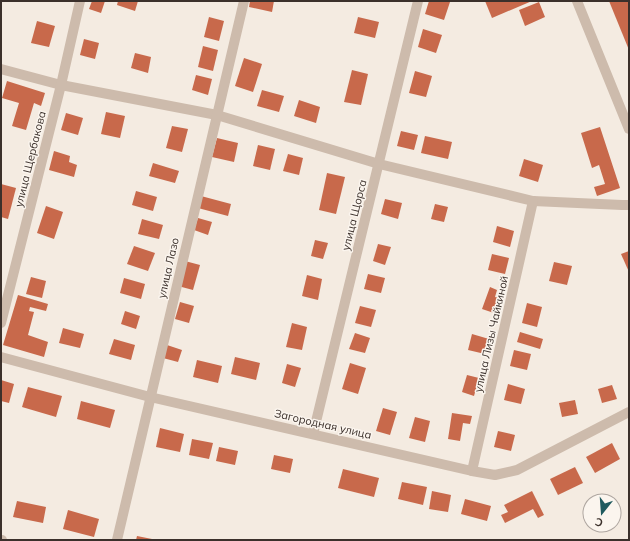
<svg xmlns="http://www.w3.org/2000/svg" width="630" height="541" font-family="Mulish,sans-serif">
	<rect width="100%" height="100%" fill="#f4ebe1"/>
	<g fill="#c8694b">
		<polygon points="92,1 105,1 101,13 89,9"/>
		<polygon points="118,1 138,1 135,11 117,5"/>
		<polygon points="250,1 274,1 272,12 249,7"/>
		<polygon points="429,1 445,1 450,2 444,20 425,14"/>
		<polygon points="485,1 532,1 492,18"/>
		<polygon points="609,1 629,1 629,50"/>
		<polygon points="539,2 545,17 525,26 519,10"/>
		<polygon points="209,17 224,21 219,41 204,37"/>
		<polygon points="358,17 379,22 375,38 354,33"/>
		<polygon points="37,21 55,26 49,47 31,43"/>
		<polygon points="423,29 442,35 436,53 418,47"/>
		<polygon points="84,39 99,43 95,59 80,55"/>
		<polygon points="203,46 218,50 213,71 198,67"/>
		<polygon points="135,53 151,57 148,73 131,68"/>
		<polygon points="244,58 262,64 253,92 235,86"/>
		<polygon points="352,70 368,74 361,105 344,102"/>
		<polygon points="415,71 432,76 426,97 409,93"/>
		<polygon points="196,75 212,79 208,95 192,90"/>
		<polygon points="7,81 45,93 41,106 34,103 26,130 12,126 19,103 2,98"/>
		<polygon points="262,90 284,96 279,112 257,106"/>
		<polygon points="299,100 320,107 316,123 294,116"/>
		<polygon points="106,112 125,116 120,138 101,134"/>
		<polygon points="66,113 83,118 78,135 61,130"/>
		<polygon points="172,126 188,129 182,152 166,148"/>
		<polygon points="600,127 620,188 597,196 594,187 605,184 599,165 592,168 581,133"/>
		<polygon points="401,131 418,135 414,150 397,146"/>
		<polygon points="425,136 452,142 448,159 421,153"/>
		<polygon points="217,138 238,143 234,162 212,157"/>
		<polygon points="258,145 275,149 270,170 253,166"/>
		<polygon points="54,151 70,156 69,162 77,165 74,177 49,170"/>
		<polygon points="288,154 303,158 299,175 283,171"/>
		<polygon points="524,159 543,165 538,182 519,176"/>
		<polygon points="153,163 179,171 175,183 149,176"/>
		<polygon points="327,173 345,177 336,214 319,210"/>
		<polygon points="1,184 16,188 8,219 1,217"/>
		<polygon points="136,191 157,197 153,211 132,205"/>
		<polygon points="201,196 231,204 228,216 198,208"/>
		<polygon points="385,199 402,203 398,219 381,214"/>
		<polygon points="435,204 448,207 444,222 431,219"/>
		<polygon points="46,206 63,212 54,239 37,233"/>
		<polygon points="198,218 212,222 208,235 194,230"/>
		<polygon points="142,219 163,225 159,239 138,234"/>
		<polygon points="497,226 514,231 510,247 493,242"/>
		<polygon points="315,240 328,243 323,259 311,256"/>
		<polygon points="378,244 391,247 385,265 373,261"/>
		<polygon points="134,246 155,253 148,271 127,264"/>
		<polygon points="629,251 629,272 621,254"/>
		<polygon points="492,254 509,258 505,274 488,270"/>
		<polygon points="185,261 200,265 193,290 178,286"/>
		<polygon points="554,262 572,266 567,285 549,281"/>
		<polygon points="368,274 385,278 381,293 364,289"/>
		<polygon points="307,275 322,279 318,300 302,296"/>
		<polygon points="31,277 46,281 42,298 26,294"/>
		<polygon points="124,278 145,284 141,299 120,293"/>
		<polygon points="490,287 497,290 495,297 502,299 497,314 482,309"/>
		<polygon points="18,295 48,304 46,311 30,307 29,311 34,312 28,335 48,342 44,357 3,345"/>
		<polygon points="180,302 194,306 189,323 175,319"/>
		<polygon points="527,303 542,307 537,327 522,323"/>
		<polygon points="360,306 376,310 371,327 355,323"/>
		<polygon points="125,311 140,316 136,329 121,324"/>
		<polygon points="292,323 307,327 302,350 286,347"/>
		<polygon points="63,328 84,334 80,348 59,343"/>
		<polygon points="520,332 543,339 540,349 517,342"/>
		<polygon points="355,333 370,338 365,353 349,349"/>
		<polygon points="472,334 489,339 485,354 468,350"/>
		<polygon points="114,339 135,345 131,360 109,354"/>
		<polygon points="167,345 182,350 178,362 163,358"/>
		<polygon points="514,350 531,354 527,370 510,366"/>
		<polygon points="235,357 260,363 256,380 231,374"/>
		<polygon points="197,360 222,366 218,383 193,377"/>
		<polygon points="350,363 366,368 358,394 342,389"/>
		<polygon points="287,364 301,368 295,387 282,383"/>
		<polygon points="467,375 479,378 474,396 462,392"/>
		<polygon points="1,380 14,384 9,403 1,401"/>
		<polygon points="508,384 525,389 521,404 504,400"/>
		<polygon points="612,385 617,399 602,403 598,389"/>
		<polygon points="28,387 62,396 56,417 22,407"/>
		<polygon points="575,400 578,414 562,417 559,403"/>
		<polygon points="81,401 115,410 110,428 77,419"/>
		<polygon points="383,408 397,412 390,435 376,431"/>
		<polygon points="452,413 472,416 470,424 463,423 460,441 448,439"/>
		<polygon points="415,417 430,421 425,442 409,438"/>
		<polygon points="160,428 184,434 180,452 156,447"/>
		<polygon points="498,431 515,435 511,451 494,447"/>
		<polygon points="192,439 213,443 209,459 189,455"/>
		<polygon points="612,443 620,459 595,473 586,457"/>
		<polygon points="219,447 238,451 235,465 216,461"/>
		<polygon points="274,455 293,459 290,473 271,469"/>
		<polygon points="575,467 583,483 558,495 550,479"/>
		<polygon points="343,469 379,478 374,497 338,488"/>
		<polygon points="402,482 427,487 423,505 398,499"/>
		<polygon points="432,491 451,495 448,512 429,509"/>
		<polygon points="532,491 544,515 538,518 533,509 505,523 501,515 508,512 504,505"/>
		<polygon points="465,499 491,506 487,521 461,514"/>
		<polygon points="17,501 46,507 43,523 13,517"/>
		<polygon points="68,510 99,519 94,537 63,529"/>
		<polygon points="137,536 152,539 152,540 136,540"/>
	</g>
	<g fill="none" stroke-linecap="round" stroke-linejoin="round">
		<g stroke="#cdbbac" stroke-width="10">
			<polyline points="577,1 629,129"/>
			<polyline points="1,69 61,85 217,115 379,164 533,201 622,205 629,205"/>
			<polyline points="1,323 61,85 80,1"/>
			<polyline points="1,357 150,397 472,471 495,475 517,470 629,412"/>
			<polyline points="313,434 418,1"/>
			<polyline points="472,471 533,201"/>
			<polyline points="1,540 2,540"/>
			<polyline points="117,540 244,1"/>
		</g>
	</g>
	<g text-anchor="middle" stroke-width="3" stroke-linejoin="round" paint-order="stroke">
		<g font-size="11" fill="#3b302b" stroke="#fbf5ee">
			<text transform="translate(30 159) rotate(-76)" y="4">улица Щербакова</text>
			<text transform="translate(354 215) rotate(-76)" y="4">улица Щорса</text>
			<text transform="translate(168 268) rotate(-77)" y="4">улица Лазо</text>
			<text transform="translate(491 334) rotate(-77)" y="4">улица Лизы Чайкиной</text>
			<text transform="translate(323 424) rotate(13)" y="4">Загородная улица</text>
		</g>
	</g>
	<rect width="630" height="541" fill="none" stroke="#3b302b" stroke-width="4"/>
	<g transform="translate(602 513) rotate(197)"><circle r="19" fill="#fbf5ee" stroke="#aea6a0"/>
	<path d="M0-3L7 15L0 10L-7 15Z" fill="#1f5a5e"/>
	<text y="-6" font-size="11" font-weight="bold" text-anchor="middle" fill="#3b302b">С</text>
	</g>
</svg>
